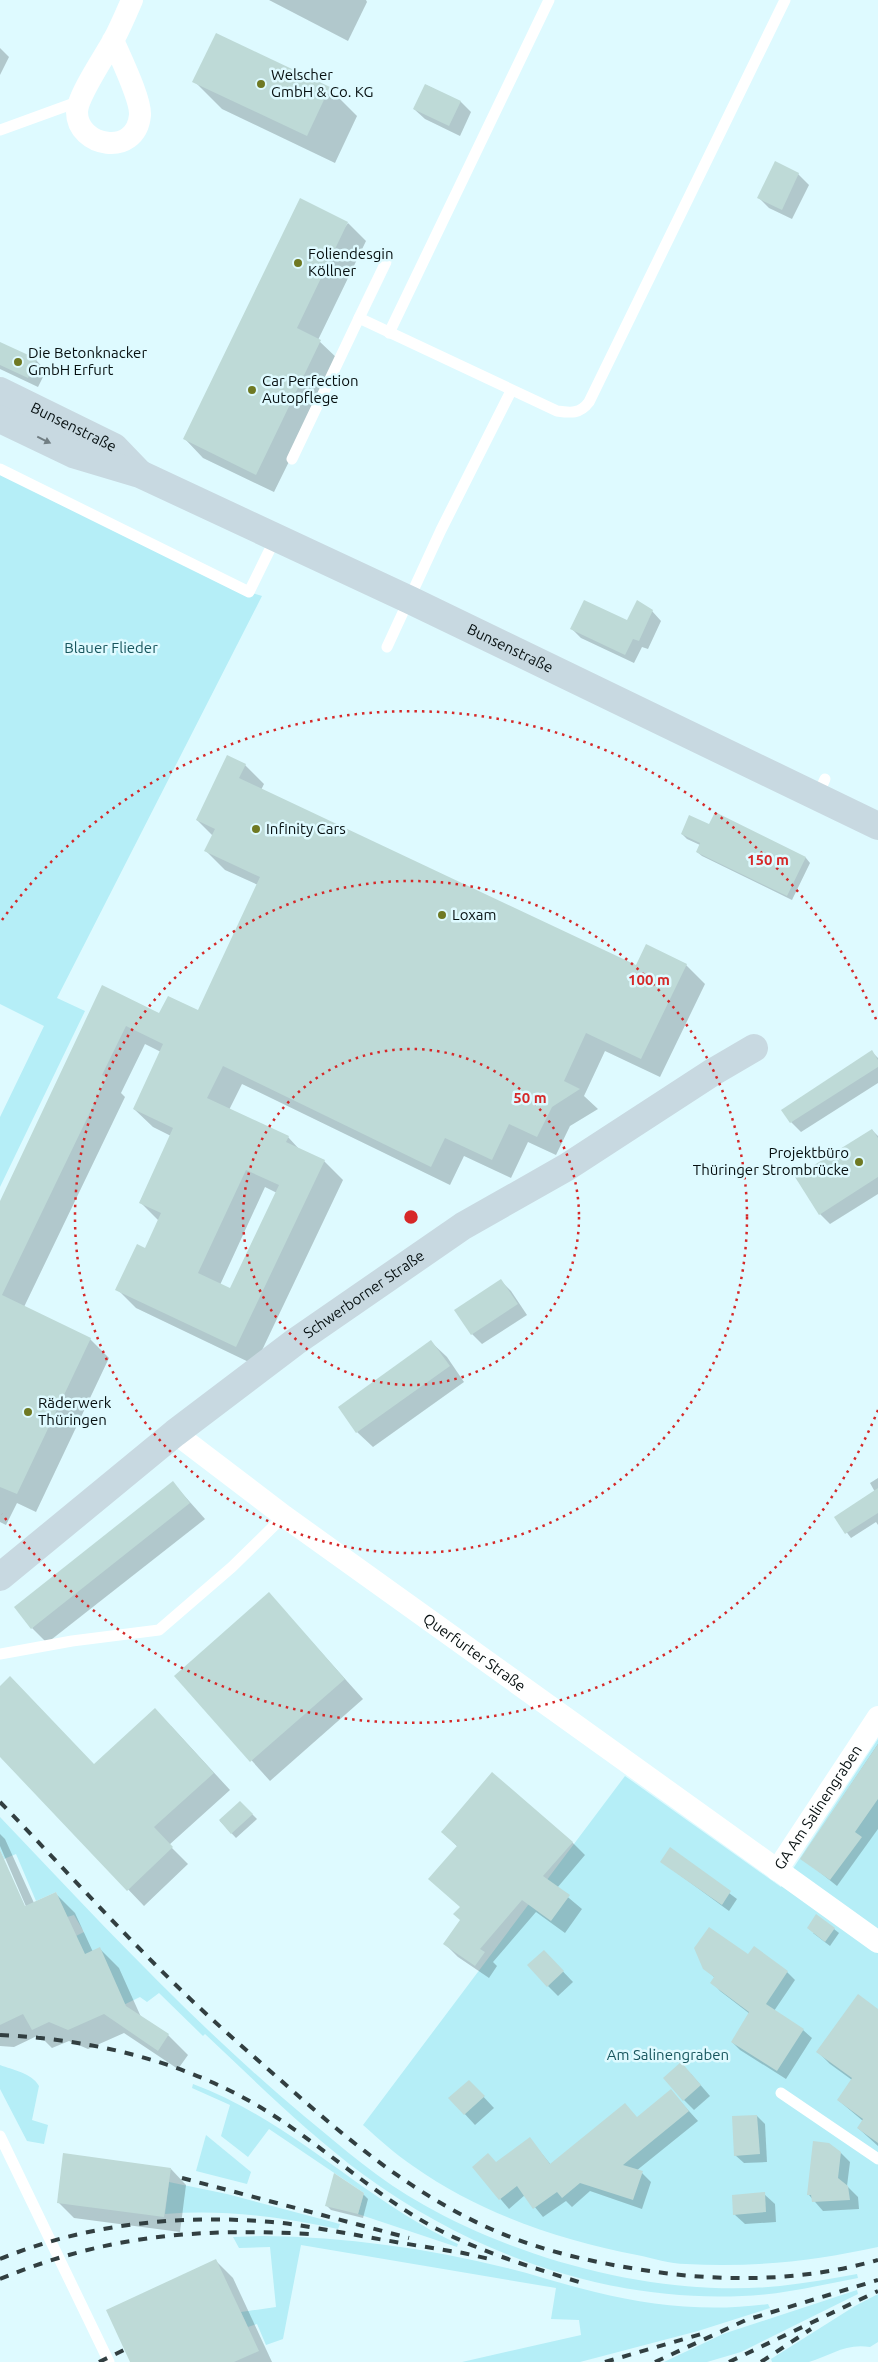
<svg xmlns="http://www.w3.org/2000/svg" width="878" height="2362" font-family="Ubuntu,sans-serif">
	<rect width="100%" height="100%" fill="#defaff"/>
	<g fill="#b5eef7">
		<polygon points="0,469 249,592 262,596 57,998 85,1011 0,1187 0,1117 44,1026 0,1004"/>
		<path d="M878,1739V2247C814,2261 751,2268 686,2264C670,2264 653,2258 637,2255C559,2240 479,2213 413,2166C395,2154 379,2139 363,2125L625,1776L781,1887Z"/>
		<path d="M0,1817C98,1920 195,2025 304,2116C343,2148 380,2181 424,2205C525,2262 664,2298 780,2286C806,2283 831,2279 857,2274L858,2278C820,2285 781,2295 742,2296C607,2302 472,2254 364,2175C307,2133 256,2082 205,2034L203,2036L159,1993L147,2002L140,1997L111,2011L76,1936L84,1932L74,1915L67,1917L56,1892L36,1901L16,1854L4,1859L0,1850Z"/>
		<path d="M0,2065C13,2070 32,2073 39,2086L32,2120L48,2125L44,2144L27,2141L0,2089Z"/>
		<path d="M193,2084C291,2120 364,2200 458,2244L457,2247L358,2214L364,2193L269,2129L248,2157L221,2136L230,2105L192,2088Z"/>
		<polygon points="206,2135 251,2172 247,2184 196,2171"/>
		<path d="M169,2182L227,2194L340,2224L338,2229C281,2217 223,2209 165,2214Z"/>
		<path d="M263,2236C345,2237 427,2248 507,2268C536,2275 565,2285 595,2292C652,2306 709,2312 768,2304L770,2308L698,2331L580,2362H462L581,2335L579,2320L551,2319L556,2288L301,2245L283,2339L266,2345L257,2324L248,2327L241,2312L276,2307L270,2247L239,2248L233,2237Z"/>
		<polygon points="857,2290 858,2294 741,2352 707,2362 664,2362 723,2334"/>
		<path d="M878,2294V2342L870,2347C845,2343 830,2356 809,2362C798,2362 784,2362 772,2362L771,2359L855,2306Z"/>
	</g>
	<g fill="#0003" fill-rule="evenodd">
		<polygon points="269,0 366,0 367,2 348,41"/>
		<polygon points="0,48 9,57 0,75"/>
		<polygon points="194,81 329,88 357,116 335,163 222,109"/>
		<polygon points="426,85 461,102 471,112 460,136 425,119 414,109"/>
		<polygon points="775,163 798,174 809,185 792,219 769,208 759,198"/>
		<polygon points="348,223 366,241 318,340 339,360 274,492 203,458 185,439"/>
		<polygon points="0,343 36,360 46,371 38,387 0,369"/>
		<polygon points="652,611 661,621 648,649 642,647 634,663 581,638 572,629 628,622"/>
		<path d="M245,765L264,784L261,790L637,967L686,965L705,984L660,1077L605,1051L584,1096L598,1109L570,1126L556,1155L528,1142L511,1178L464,1156L450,1185L242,1084L229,1110L288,1137L300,1150L324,1161L343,1180L255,1365L136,1308L117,1289L146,1250L159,1221L140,1202L171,1136L153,1127L134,1109L161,1052L145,1044L121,1093L125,1097L24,1307L90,1339L109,1358L36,1512L17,1503L6,1525L0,1522V1206L102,987L160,1015L199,1012L258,885L225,870L206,851L213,836L197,820ZM265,1187L277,1193L231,1290L220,1285Z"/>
		<polygon points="710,826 806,858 810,863 792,900 702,856 697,852 700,845 687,839 682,834"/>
		<polygon points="872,1052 878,1058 878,1083 801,1132 791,1122"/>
		<polygon points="872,1130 878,1136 878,1194 830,1224 820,1214"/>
		<polygon points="501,1281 511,1291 527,1315 482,1344 472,1334"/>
		<polygon points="431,1342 447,1357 464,1382 373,1447 357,1432"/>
		<polygon points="878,1478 878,1525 876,1522 851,1538 836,1518 875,1492 870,1483"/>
		<polygon points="173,1483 205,1519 47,1643 32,1628"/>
		<polygon points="269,1594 363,1699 270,1781 176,1676"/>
		<polygon points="0,1687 94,1765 171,1726 230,1790 169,1845 188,1864 144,1906 0,1755"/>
		<polygon points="878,1744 878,1829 837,1886 802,1858"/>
		<polygon points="240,1802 257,1819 236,1838 220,1821"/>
		<polygon points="442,1832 572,1842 585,1855 557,1888 582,1909 565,1933 536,1912 493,1962 497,1966 489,1978 458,1957 445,1944 461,1920 461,1907 430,1879 458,1847"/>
		<polygon points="0,1834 5,1839 34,1903 56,1894 75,1913 93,1952 100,1949 119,1968 141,2017 168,2035 188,2055 178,2069 124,2033 88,2049 69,2041 52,2048 39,2035 14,2047 0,2046 0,1853 26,1912 28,1911 0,1846"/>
		<polygon points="670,1849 737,1899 729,1911 662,1862"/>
		<polygon points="834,1929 839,1933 830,1946 813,1933"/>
		<polygon points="749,1956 787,1972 795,1980 774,2011 803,2030 812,2038 786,2079 740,2050 732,2042 750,2014 720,1991 712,1982 715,1978 704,1968"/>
		<polygon points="554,1962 573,1982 558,1996 548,1986"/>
		<polygon points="878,2011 878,2146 858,2128 863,2121 838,2100 852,2080 830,2064 818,2052"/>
		<polygon points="691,2074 710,2096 694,2110 684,2100"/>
		<polygon points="671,2091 698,2121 636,2171 642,2173 651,2182 642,2209 590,2191 572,2207 566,2201 543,2217 525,2195 509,2209 473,2167 497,2163 530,2139 551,2165 638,2118"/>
		<polygon points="479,2092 494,2108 475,2125 450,2098"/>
		<polygon points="757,2116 765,2124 767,2162 744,2163 735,2155"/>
		<polygon points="840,2152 850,2162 847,2186 858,2197 859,2209 823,2211 809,2195"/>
		<polygon points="171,2169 186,2185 180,2232 74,2218 58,2202"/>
		<polygon points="363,2194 368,2199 363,2218 331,2210 326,2205"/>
		<polygon points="764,2194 775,2204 776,2222 745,2224 734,2214"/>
		<polygon points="216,2261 233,2278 272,2362 131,2362"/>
	</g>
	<g fill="#bedad7" fill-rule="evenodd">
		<polygon points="216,33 330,87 307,136 192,82"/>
		<polygon points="425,84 461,101 449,126 413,109"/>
		<polygon points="775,161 799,173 782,210 757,198"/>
		<polygon points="300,198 348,222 297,328 321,340 256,475 183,439"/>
		<polygon points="0,342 37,359 28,378 0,365"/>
		<polygon points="584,600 627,620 637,600 653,610 639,641 633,639 625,655 570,629"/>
		<path d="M227,755L246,764L239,778L636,965L646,944L687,964L641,1059L586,1033L564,1081L580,1089L552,1107L537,1137L509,1124L492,1160L445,1138L431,1167L223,1066L207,1098L289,1136L286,1142L325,1160L236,1347L115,1290L137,1244L145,1248L161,1213L139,1203L173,1128L133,1109L163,1044L126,1026L102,1075L107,1077L2,1295L91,1338L17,1494L0,1487V1201L102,985L159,1013L168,996L198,1010L260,877L204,851L215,829L196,820ZM246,1170L279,1185L230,1288L198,1273Z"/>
		<polygon points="715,812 806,857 787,896 696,852 700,843 681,834 689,815 709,824"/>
		<polygon points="872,1050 878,1060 878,1067 790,1123 781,1110"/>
		<polygon points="872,1129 878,1138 878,1177 819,1215 795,1177"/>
		<polygon points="501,1279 518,1304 471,1335 454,1310"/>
		<polygon points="431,1340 450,1366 356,1433 338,1407"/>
		<polygon points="173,1481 190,1503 31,1629 14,1607"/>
		<polygon points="878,1488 878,1513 845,1534 834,1517"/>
		<polygon points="269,1592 345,1679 250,1762 174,1676"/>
		<polygon points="10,1676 94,1764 155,1708 214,1773 154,1827 173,1847 127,1891 0,1757 0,1686"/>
		<polygon points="878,1744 878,1799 855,1832 862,1837 830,1880 800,1859"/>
		<polygon points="492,1772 573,1842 543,1876 570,1895 551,1921 522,1900 480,1949 485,1952 475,1966 443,1944 460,1920 453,1914 460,1907 428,1879 457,1846 441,1832"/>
		<polygon points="240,1801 253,1814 231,1834 219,1820"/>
		<polygon points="670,1847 731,1891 722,1905 660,1862"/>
		<polygon points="0,1850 25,1906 56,1892 85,1954 100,1947 126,2006 169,2034 158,2051 104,2014 68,2030 49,2022 32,2030 23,2014 0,2025"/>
		<polygon points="816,1914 835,1928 825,1942 807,1928"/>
		<polygon points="709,1927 748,1954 754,1946 788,1971 766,2004 804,2029 777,2071 731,2042 749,2012 710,1983 714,1977 703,1969 694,1948"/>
		<polygon points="544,1950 564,1971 547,1987 527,1965"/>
		<polygon points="858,1994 878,2009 878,2143 857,2128 863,2119 837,2100 852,2078 816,2052"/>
		<polygon points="681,2062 701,2085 683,2101 663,2078"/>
		<polygon points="469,2080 485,2096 464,2115 448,2098"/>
		<polygon points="671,2089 689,2111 623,2165 643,2171 633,2200 580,2183 562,2198 557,2192 533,2209 517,2186 499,2200 472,2167 488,2153 496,2162 530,2137 550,2164 625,2103 637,2117"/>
		<polygon points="757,2115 760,2154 734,2156 732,2116"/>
		<polygon points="813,2141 829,2143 841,2152 838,2178 848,2186 850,2200 812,2202 811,2195 807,2195"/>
		<polygon points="63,2153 171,2168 164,2217 57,2203"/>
		<polygon points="334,2173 364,2193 358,2214 325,2206"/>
		<polygon points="765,2192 766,2212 733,2215 732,2195"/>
		<polygon points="216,2259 259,2351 234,2362 130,2362 106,2310"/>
	</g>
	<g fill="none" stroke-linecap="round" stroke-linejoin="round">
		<g stroke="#fff" stroke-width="11">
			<polyline points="0,130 80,101"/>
			<polyline points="359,318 386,262"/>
			<polyline points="389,333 549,0"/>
			<path d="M292,459L359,318L557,411C571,413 580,414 589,402L785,0"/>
			<polyline points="0,469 249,592 275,539"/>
			<polyline points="387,647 441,530 511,391"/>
			<polyline points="817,797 825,779"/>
			<polyline points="0,1654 72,1641 159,1630 232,1567 284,1516"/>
			<polyline points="781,2093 878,2159"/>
			<polyline points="0,2136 109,2362"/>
		</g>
		<g stroke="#fff" stroke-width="22">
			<path d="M113,40C120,57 141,99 140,115C136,158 77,147 77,112C77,97 104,57 113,41C120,28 126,14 132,0"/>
			<path id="s1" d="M175,1433L284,1516L878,1942"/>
			<path id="s2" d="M777,1870L878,1717"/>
		</g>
		<g stroke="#c8d9e1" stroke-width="28">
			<path id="s3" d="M0,391L114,447L139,473"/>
			<path id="s4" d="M0,419L73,454L140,474L410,600L878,826"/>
			<path id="s5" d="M0,1577L175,1433L295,1342L463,1226L567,1167L713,1072L754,1048"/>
		</g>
		<g stroke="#323f41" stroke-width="4" stroke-dasharray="9 9" stroke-linecap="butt">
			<path d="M0,1802C61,1865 120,1931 183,1992C213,2021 245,2049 277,2077C342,2135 410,2193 491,2229C545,2253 605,2265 664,2273C735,2282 808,2280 878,2260"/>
			<path d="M0,2035C88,2039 176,2059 253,2103C318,2140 371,2194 437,2229C482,2252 530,2267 579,2282"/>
			<polyline points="182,2178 409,2238"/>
			<path d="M0,2259C86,2224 179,2214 272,2222C298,2224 325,2230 351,2234C388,2241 426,2247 463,2253L494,2260"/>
			<path d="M0,2279C107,2235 196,2228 311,2234"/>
			<polyline points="99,2362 124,2350"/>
			<polyline points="605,2362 708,2332"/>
			<polyline points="655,2362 746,2320 878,2280"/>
			<polyline points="729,2362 878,2291"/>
			<polyline points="761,2362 811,2329"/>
		</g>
	</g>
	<defs><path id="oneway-solid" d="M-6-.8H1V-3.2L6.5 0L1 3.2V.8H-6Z" transform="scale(1.25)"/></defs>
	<use fill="#717e83" href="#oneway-solid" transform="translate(44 440) rotate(26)"/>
	<g fill="none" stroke="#d62828" stroke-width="2.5" stroke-dasharray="2.5 5">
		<circle cx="411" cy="1217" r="168"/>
		<circle cx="411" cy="1217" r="336"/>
		<path d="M878 1410A505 505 0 0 1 2 1514M2 920A505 505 0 0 1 878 1024"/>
	</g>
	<g fill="#6f7923" stroke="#defaff" stroke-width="2">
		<circle cx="261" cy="84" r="5"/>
		<circle cx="298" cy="263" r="5"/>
		<circle cx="18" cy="362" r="5"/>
		<circle cx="252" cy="390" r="5"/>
		<circle cx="256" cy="829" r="5"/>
		<circle cx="442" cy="915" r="5"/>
		<circle cx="859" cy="1162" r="5"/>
		<circle cx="28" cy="1412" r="5"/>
	</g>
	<g text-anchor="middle" stroke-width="5" stroke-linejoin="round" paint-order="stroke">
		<g font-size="15" fill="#060f10" stroke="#defaff" text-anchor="start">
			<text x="271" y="80">Welscher<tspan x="271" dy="17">GmbH &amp; Co. KG</tspan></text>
			<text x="308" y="259">Foliendesgin<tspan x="308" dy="17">Köllner</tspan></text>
			<text x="28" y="358">Die Betonknacker<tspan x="28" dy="17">GmbH Erfurt</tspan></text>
			<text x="262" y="386">Car Perfection<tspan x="262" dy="17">Autopflege</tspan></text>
			<text x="266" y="834">Infinity Cars</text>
			<text x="452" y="920">Loxam</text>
			<text x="849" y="1158" text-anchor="end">Projektbüro<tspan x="849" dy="17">Thüringer Strombrücke</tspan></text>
			<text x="38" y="1408">Räderwerk<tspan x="38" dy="17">Thüringen</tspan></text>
		</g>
		<g font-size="15" fill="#060f10" stroke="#defaff">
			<text dy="5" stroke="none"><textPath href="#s3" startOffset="82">Bunsenstraße</textPath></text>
			<text dy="5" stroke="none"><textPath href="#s4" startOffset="560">Bunsenstraße</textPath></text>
			<text dy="5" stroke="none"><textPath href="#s5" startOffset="461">Schwerborner Straße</textPath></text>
			<text dy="5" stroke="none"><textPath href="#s1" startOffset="371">Querfurter Straße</textPath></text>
			<text dy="5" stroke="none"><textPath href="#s2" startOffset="75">GA Am Salinengraben</textPath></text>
		</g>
		<g font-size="15" fill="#17555d" stroke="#defaff">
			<text x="111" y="653">Blauer Flieder</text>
			<text x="668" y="2060">Am Salinengraben</text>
		</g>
	</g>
	<circle cx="411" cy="1217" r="8" fill="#d62828" stroke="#defaff" stroke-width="2.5"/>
	<g font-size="15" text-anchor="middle" font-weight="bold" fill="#d62828" stroke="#defaff" stroke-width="5" stroke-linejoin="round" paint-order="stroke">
		<text x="768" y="865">150 m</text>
		<text x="649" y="985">100 m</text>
		<text x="530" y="1103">50 m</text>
	</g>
</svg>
